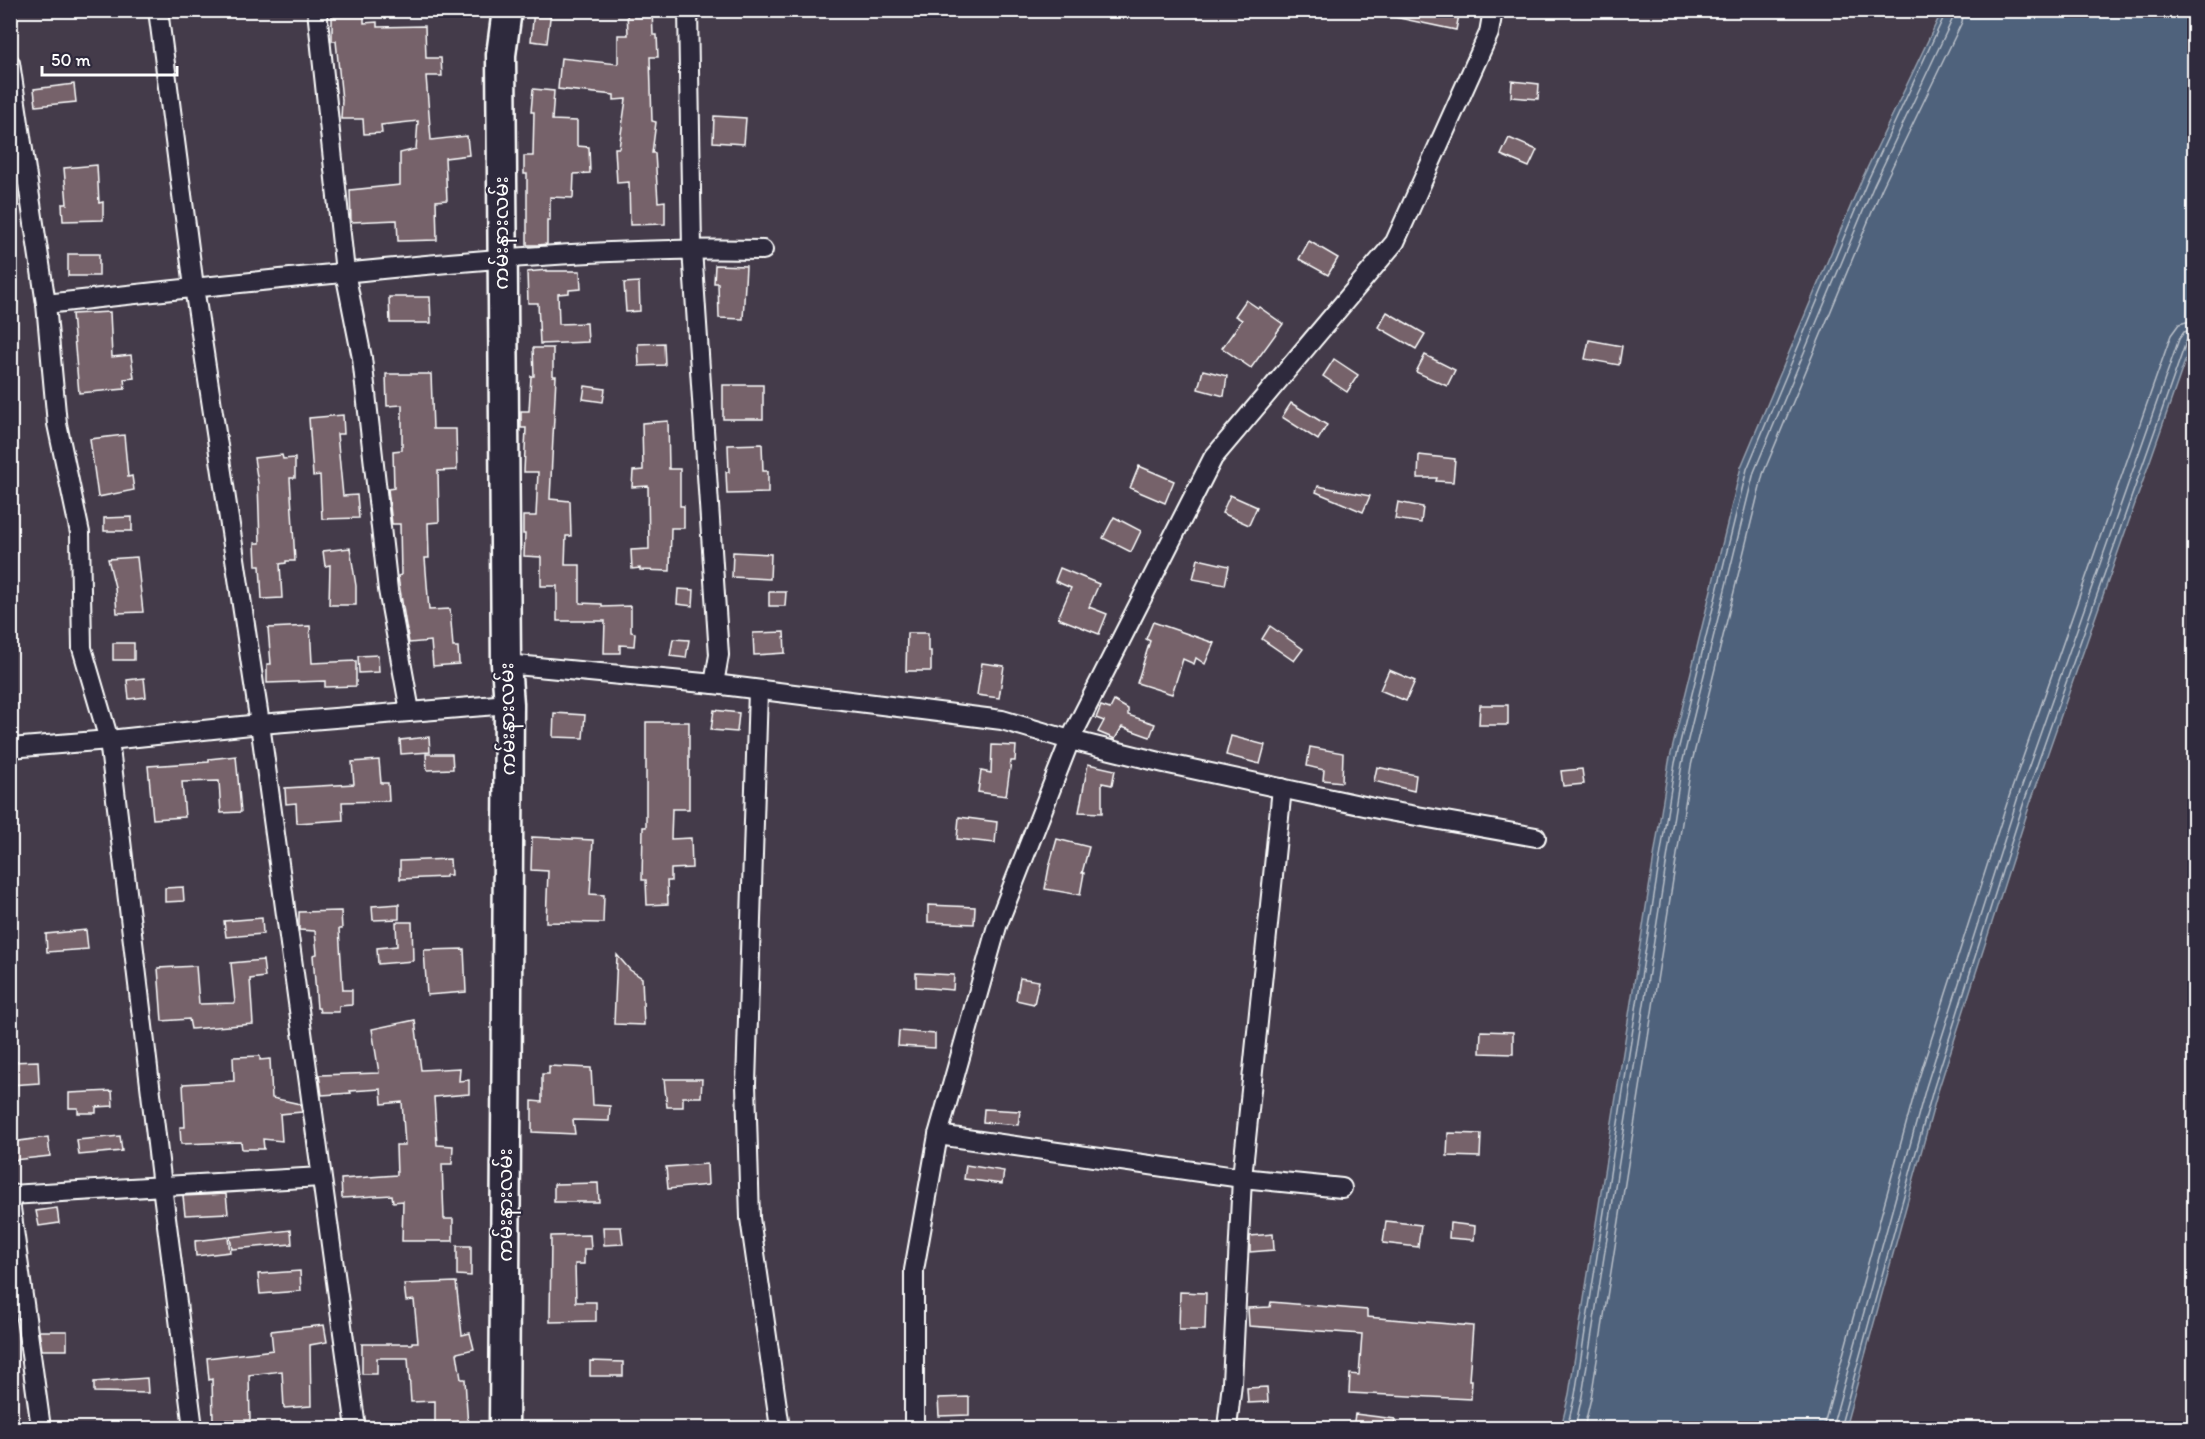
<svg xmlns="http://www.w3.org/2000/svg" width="2205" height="1439" font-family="Itim,'Noto Sans Myanmar',sans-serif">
	<rect width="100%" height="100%" fill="#443b4a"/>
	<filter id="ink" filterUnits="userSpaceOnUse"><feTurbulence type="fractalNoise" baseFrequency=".0167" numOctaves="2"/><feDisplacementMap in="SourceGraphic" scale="12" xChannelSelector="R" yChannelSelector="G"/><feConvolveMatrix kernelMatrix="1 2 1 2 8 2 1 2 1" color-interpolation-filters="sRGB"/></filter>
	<g filter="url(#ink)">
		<polygon fill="#50627b" stroke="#96a1b0" stroke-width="1.5" points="1942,11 2194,11 2194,335 2030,804 1938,1091 1845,1428 1561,1428 1569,1394 1669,762 1741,467 1862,179"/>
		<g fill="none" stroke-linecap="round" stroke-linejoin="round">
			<g stroke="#b9c0ca" stroke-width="1.5">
				<polyline points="1567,1428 1575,1395 1675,763 1747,469 1867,182 1947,10"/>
				<polyline points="1575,1428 1582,1396 1682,764 1754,472 1874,185 1953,18 1955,10"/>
				<polyline points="1584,1428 1591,1398 1691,766 1763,474 1882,188 1962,22 1964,10"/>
				<polyline points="1823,1428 1917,1084 2009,797 2171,335 2179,324 2194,320"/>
				<polyline points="1832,1428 1926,1087 2017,800 2179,339 2184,332 2194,329"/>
				<polyline points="1840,1428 1933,1090 2024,802 2186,342 2189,337 2194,337"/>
			</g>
		</g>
		<g fill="#76626a" stroke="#fff" stroke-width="1.5">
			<polygon points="332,10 364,10 364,23 377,22 377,27 425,26 426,58 441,58 442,76 426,76 431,140 467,136 469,155 445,158 447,200 436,201 437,240 398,241 397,220 351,222 350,190 400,185 400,153 416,149 418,121 381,125 382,133 364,134 363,119 341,119 342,100 336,41 332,41"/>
			<polygon points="534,10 551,10 547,43 531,41"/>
			<polygon points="627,10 652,10 653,35 657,35 658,57 650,57 652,121 656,122 652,153 655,153 658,202 665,201 665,224 630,225 629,182 617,183 615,148 619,148 626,99 614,100 614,95 558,89 561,58 618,64 618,35 628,35"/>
			<polygon points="1395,10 1460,10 1456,30 1394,17"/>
			<polygon points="1512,81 1539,84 1538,99 1511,97"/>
			<polygon points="74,84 76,102 36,106 34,89"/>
			<polygon points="533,89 554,91 552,120 577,121 577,146 589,147 590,173 574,174 573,198 550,197 550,220 547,220 547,244 538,245 527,245 527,174 524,174 524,156 533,156 534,112 531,112"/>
			<polygon points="714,116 746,118 744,144 713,142"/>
			<polygon points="1509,138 1537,150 1529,167 1501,155"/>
			<polygon points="97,165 99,203 103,202 103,220 63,221 62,204 67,204 64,168"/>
			<polygon points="1309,241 1338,258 1328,275 1299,259"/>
			<rect x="68" y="254" width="31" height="22"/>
			<polygon points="715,265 746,266 743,319 719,318 718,283 714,283"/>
			<polygon points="547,270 547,271 580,271 581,289 569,290 569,293 558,294 559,324 587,323 588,342 540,344 538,303 528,303 527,272"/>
			<polygon points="639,282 640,311 626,312 624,283"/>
			<polygon points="389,297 430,297 431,323 390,323"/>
			<polygon points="1246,300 1258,308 1259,307 1283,324 1251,368 1222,348 1242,320 1235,316"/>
			<polygon points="110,312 112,357 131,355 134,378 124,379 125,389 79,393 72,314"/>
			<polygon points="1387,312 1425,334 1416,349 1378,327"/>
			<polygon points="1589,340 1622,346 1619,365 1585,359"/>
			<polygon points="664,343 665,365 639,366 638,344"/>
			<polygon points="533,348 553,348 553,376 556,376 550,499 570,501 571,536 566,536 565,565 580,565 580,603 602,604 602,607 631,606 631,632 635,633 634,646 620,645 620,653 604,653 605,621 557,621 557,586 541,586 541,557 524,556 525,534 523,534 523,516 536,516 538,472 524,472 526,428 521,428 521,411 529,411 531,376 534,376"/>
			<polygon points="1425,355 1455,370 1447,386 1416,372"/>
			<polygon points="1334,359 1358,375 1347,392 1323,376"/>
			<polygon points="1203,370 1227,376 1224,396 1198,389"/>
			<polygon points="386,374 431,374 433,429 456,429 457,470 438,471 439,522 428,523 429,558 425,558 429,610 450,609 453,647 458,647 459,664 433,666 431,641 409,643 399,584 398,576 401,575 400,524 392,524 388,489 394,488 393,451 402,450 402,405 387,406"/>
			<rect x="723" y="385" width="40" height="34"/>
			<polygon points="585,386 605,389 603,402 583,399"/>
			<polygon points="1291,403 1327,425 1318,440 1282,417"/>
			<polygon points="343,415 344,434 337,434 343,496 357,495 359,518 322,519 320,475 313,476 309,418"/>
			<polygon points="668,421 669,469 680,469 680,506 684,506 684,528 671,528 670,571 640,570 640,568 632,569 631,550 649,549 648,486 632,487 633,471 643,470 642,423"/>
			<polygon points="124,435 128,477 132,476 134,490 98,497 90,439"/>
			<polygon points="762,444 763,471 768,471 768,493 727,494 726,472 729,472 728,445"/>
			<polygon points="282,455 283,459 295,458 295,478 290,478 295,561 286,561 286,563 280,564 282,598 262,599 260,566 256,566 255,543 260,543 258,483 254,458"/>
			<polygon points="1419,455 1455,459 1453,482 1436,481 1437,478 1418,478"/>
			<polygon points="1139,466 1174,481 1165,503 1130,488"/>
			<polygon points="1318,486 1370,496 1363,512 1316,492"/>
			<polygon points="1230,495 1257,507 1249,525 1222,513"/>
			<polygon points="1398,502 1423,507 1421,523 1395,519"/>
			<polygon points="132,517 132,531 104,531 104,518"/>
			<polygon points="1114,517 1141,531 1131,552 1103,538"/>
			<polygon points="350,548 356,586 356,605 329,605 330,565 325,566 323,551"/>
			<polygon points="733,552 771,554 770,579 732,577"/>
			<polygon points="137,557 143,612 117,613 115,587 108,559"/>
			<polygon points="1198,559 1229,566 1225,585 1193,579"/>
			<polygon points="1060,568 1099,584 1089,607 1107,614 1099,634 1058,618 1071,588 1055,581"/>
			<polygon points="678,589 694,590 693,606 677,604"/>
			<polygon points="769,592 786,592 785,606 769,606"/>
			<polygon points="1153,622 1214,643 1205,664 1196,658 1194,664 1183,659 1172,694 1137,683 1150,641 1146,639"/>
			<polygon points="310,626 312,663 356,661 356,686 325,687 325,681 267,683 267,664 271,664 268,628"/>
			<polygon points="1270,626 1303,649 1294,661 1262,639"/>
			<polygon points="784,632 785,653 754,655 753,633"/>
			<polygon points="907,633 928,633 928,651 931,651 931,671 906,671"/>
			<polygon points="673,639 689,640 686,658 670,656"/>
			<rect x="113" y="643" width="21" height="17"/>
			<polygon points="378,655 379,672 359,673 358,656"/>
			<polygon points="982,663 1004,666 999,698 977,695"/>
			<polygon points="1389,670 1415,681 1406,701 1380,690"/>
			<polygon points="144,678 146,697 129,699 127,680"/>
			<polygon points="1114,701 1128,709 1128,715 1155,724 1150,737 1122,727 1115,739 1098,732 1104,721 1096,718 1101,706 1110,709"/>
			<polygon points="1480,705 1508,705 1508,725 1479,725"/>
			<polygon points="714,710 739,713 737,732 711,730"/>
			<polygon points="554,713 585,715 583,738 553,737"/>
			<polygon points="646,722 689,722 689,809 672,809 671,839 691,838 692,868 671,869 671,881 667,881 668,904 647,905 646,880 642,880 643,827 646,827"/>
			<polygon points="1231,736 1265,745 1260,764 1226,755"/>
			<polygon points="429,737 430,752 401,754 400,740"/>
			<polygon points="992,745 1016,746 1015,761 1011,761 1006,796 978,792 981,771 991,773"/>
			<polygon points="1310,747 1343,753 1342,782 1323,780 1324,770 1307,766"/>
			<polygon points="426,754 452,754 453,769 427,770"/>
			<polygon points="236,756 241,812 221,813 219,781 182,782 185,817 153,819 148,766 209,762 209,759"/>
			<polygon points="379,760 381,783 388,783 389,801 342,802 343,820 297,823 296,803 286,804 285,788 354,784 352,762"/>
			<polygon points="1088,764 1115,770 1112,785 1102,783 1102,813 1079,812"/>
			<polygon points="1377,767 1416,775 1414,791 1374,781"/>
			<polygon points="1582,769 1584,784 1563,786 1561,771"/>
			<polygon points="959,817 997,822 995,843 957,839"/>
			<polygon points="532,837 593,840 590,894 604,895 603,923 546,922 548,871 531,870"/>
			<polygon points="1057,839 1089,847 1082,873 1084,873 1080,895 1045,889 1049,867"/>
			<polygon points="450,859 451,875 446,875 446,877 400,879 400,861"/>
			<polygon points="183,887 184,901 165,902 165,888"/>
			<polygon points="399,904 399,919 373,920 372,906"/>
			<polygon points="928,905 975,907 974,924 928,922"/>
			<polygon points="341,911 342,929 339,929 343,990 352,990 352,1005 339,1006 339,1012 320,1012 319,1008 317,1008 313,955 317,954 315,931 299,930 299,912"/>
			<polygon points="262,918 263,934 226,937 224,921"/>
			<polygon points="396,922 412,922 413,961 378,964 377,948 397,946"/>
			<polygon points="86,930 88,949 47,952 46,934"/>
			<polygon points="464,949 466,992 427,995 424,950"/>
			<polygon points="617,955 630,970 642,978 644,1025 614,1024"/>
			<polygon points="263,960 265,977 250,979 253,1024 191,1029 189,1019 162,1021 158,968 196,966 199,1004 235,1003 231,963"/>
			<polygon points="916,973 954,975 953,990 916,987"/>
			<polygon points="1020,978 1039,981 1034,1004 1016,1000"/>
			<polygon points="415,1020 421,1070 460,1068 459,1081 469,1080 469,1094 434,1097 437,1145 453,1146 452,1164 442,1164 444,1219 453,1219 453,1241 402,1241 403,1201 393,1202 392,1195 342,1198 341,1179 397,1175 396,1145 405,1145 402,1102 382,1104 381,1089 350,1091 351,1093 322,1095 319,1075 379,1073 372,1029"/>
			<polygon points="899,1031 935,1034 935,1048 898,1046"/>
			<polygon points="1481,1031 1513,1032 1513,1054 1480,1053"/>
			<polygon points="260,1056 260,1060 270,1059 272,1098 300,1104 302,1112 280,1114 282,1141 263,1139 264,1149 242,1149 241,1142 181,1144 180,1127 185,1127 183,1084 234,1081 233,1057"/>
			<polygon points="38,1061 39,1083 10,1085 10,1062"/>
			<polygon points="549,1066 591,1068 593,1105 610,1106 609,1121 573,1120 575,1134 532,1132 532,1101 542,1102 542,1074 549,1074"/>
			<polygon points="664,1079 702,1079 701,1097 683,1097 683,1107 667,1107"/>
			<polygon points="112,1091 113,1106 96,1107 96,1113 78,1113 78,1108 69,1108 69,1093"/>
			<polygon points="984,1109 1020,1111 1018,1125 983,1122"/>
			<polygon points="1448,1133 1481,1134 1480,1157 1447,1156"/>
			<polygon points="120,1136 122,1151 79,1155 77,1140"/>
			<polygon points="48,1137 50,1156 14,1160 12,1142"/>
			<polygon points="707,1164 708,1185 668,1189 666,1167"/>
			<polygon points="966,1165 1004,1171 1002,1184 964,1179"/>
			<polygon points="598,1183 599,1202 554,1202 554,1184"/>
			<polygon points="226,1194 228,1213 185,1215 183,1196"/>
			<polygon points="57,1208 59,1223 39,1226 36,1211"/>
			<polygon points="1386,1221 1421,1225 1418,1247 1383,1243"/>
			<polygon points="1450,1223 1475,1226 1474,1240 1449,1238"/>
			<polygon points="603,1227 621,1227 623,1244 604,1245"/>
			<polygon points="291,1230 292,1244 232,1249 230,1237"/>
			<polygon points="1273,1234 1274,1250 1250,1252 1250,1236"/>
			<polygon points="590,1235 591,1249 584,1249 584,1264 575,1264 576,1302 596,1302 596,1321 550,1322 551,1236"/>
			<polygon points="228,1237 230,1252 196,1256 195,1241"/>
			<polygon points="457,1246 471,1246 471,1276 457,1275"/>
			<polygon points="300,1271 301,1291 260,1294 258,1274"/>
			<polygon points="456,1282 462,1335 470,1333 474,1349 457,1353 461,1379 465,1379 468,1428 435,1428 435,1401 411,1402 408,1358 377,1358 377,1374 362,1374 362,1344 412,1344 412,1342 418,1342 414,1300 406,1301 404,1284"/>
			<polygon points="1180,1292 1206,1293 1205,1330 1179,1330"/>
			<polygon points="1271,1302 1367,1310 1367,1317 1473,1326 1469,1380 1472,1380 1471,1399 1349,1393 1350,1374 1359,1375 1362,1334 1249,1326 1248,1308 1270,1307"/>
			<polygon points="324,1325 327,1342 310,1345 311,1406 284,1408 282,1371 249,1375 250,1420 213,1420 212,1379 209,1380 207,1358 273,1350 271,1331"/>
			<polygon points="39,1331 67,1331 67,1350 42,1350"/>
			<polygon points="590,1361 623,1362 623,1376 590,1376"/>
			<polygon points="147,1378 148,1393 94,1392 94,1382"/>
			<polygon points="1267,1387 1268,1402 1248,1403 1247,1388"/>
			<polygon points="969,1397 969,1415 939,1416 938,1398"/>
			<polygon points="1355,1414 1395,1419 1395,1428 1353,1428"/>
		</g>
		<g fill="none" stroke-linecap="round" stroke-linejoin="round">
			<defs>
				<g id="minor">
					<polyline points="158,10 194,287 260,724 356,1428"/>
					<polyline points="317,10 345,272 362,358 388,590 410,711"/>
					<polyline points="688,10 692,249 719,655 714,684"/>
					<polyline points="10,63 46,304 57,424 80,533 82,648 109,740 162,1186 193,1428"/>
					<path d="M46,304C151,292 257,281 363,271C496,258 629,247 763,250"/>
					<polyline points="506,664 714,684 1002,720 1070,740 1164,763 1383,810 1536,837"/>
					<polyline points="758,690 746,1084 750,1218 780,1428"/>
					<polyline points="10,748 109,740 260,724 509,704"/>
					<polyline points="938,1135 1242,1178 1342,1188"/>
					<polyline points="10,1195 321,1177"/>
					<polyline points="10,1201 41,1428"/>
					<polyline points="914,1428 914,1270 938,1135 997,926 1070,740 1213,458 1395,242 1489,33 1493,10"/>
					<polyline points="1227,1428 1232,1383 1242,1178 1282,788"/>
				</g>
				<polyline id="primary" points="504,1428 509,704 506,664 501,55 507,10"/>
			</defs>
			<use href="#minor" stroke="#fff" stroke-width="22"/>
			<use href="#primary" stroke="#fff" stroke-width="33"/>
			<use href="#minor" stroke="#2f2a3d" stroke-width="18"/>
			<use href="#primary" stroke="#2f2a3d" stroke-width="28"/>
		</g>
	</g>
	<g text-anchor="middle" stroke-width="4.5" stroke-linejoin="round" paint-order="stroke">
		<g font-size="20" fill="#fff" stroke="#2f2a3d">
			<text transform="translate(501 233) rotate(-90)" y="7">ကမ်းနားလမ်း</text>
			<text transform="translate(507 719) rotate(-91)" y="7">ကမ်းနားလမ်း</text>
			<text transform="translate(505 1205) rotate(-90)" y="7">ကမ်းနားလမ်း</text>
		</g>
	</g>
	<rect width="2205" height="1439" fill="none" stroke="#2f2a3d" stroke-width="36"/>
	<rect x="18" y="18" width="2169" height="1403" fill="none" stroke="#fff" stroke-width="2" filter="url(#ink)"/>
	<path d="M42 66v9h135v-9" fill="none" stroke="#ffffff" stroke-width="3"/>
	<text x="51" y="66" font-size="18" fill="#ffffff" stroke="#2f2a3d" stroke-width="4.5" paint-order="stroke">50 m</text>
</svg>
